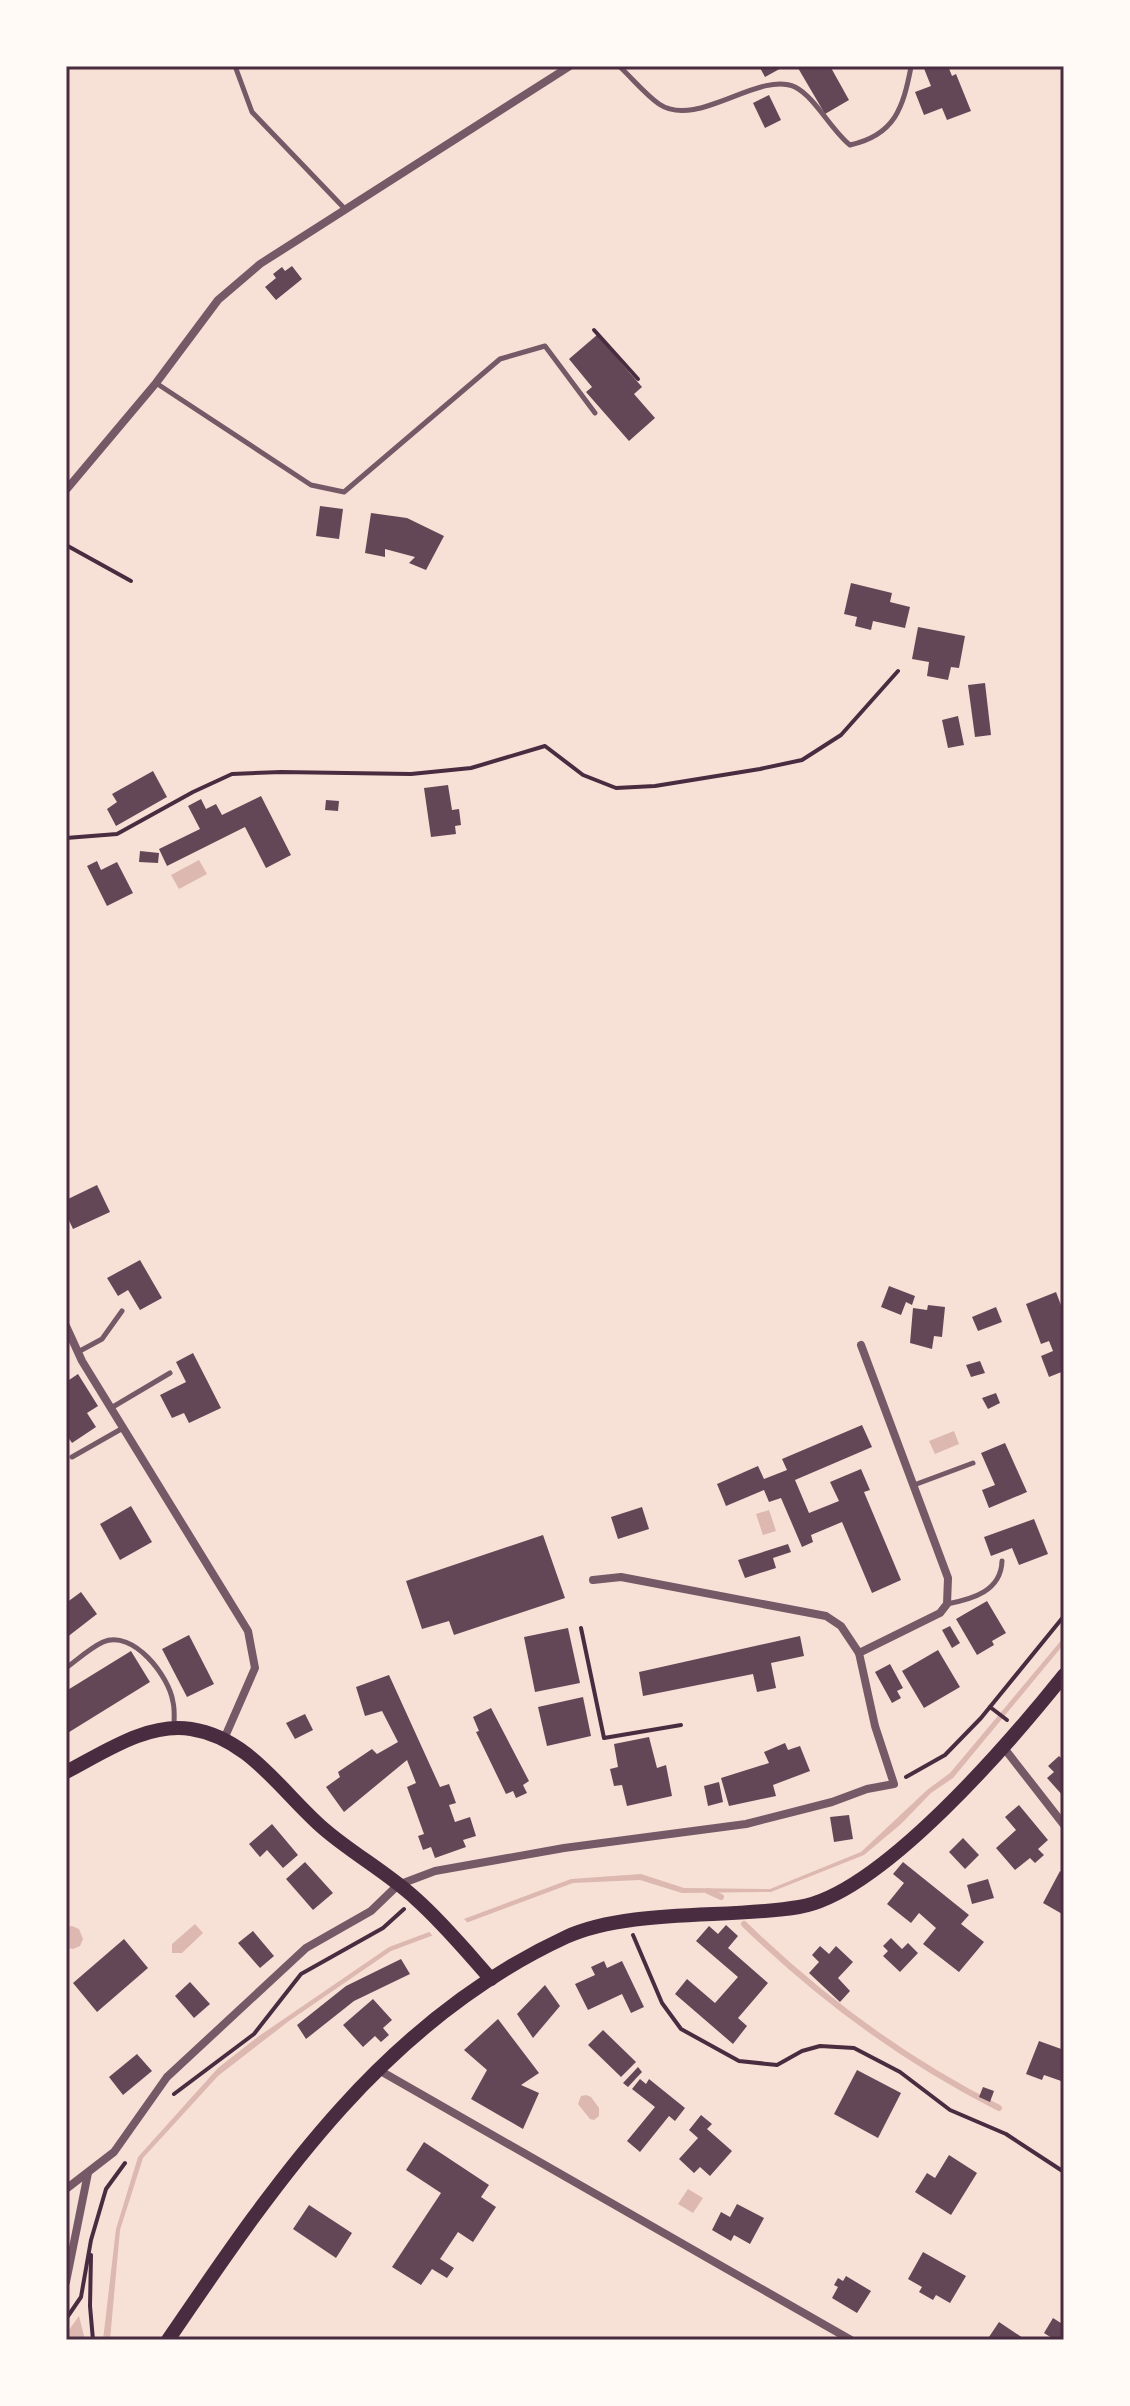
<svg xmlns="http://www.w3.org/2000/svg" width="1130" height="2406" font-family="'DM Sans',sans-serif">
	<rect width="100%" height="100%" fill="#f7e1d7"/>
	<g fill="#dcb8b0">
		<polygon points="199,860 207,874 179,889 171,875"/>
		<polygon points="954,1431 959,1444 935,1454 929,1441"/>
		<polygon points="769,1510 776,1531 763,1535 756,1514"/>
		<polygon points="1064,1637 1064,1644 953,1778 931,1793 901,1824 864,1855 771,1892 682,1893 640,1880 573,1883 391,1951 289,2021 218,2076 143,2158 120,2230 110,2340 103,2340 116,2229 138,2157 218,2068 259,2036 389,1947 571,1879 641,1874 684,1888 770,1889 861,1852 927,1790 950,1773"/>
		<polygon points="195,1924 203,1933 182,1953 172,1953 172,1944"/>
		<polygon points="72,1926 79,1929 83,1939 80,1946 73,1949 66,1948 66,1927"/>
		<polygon points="586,2095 591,2097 599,2108 599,2116 594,2120 590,2119 578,2104 581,2096"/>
		<polygon points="688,2189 703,2198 693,2213 678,2204"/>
		<polygon points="79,2316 85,2340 66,2340 66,2334"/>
	</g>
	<polygon fill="#f7e1d7" points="461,1916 470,1925 435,1939 427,1929"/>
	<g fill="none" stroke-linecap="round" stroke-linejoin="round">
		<g stroke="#dcb8b0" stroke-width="6">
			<polyline points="708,1891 721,1897"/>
			<path d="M744,1924C819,1997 906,2061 999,2108"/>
		</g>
	</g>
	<g fill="#644757">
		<polygon points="759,66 785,66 765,77"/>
		<polygon points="802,66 830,66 849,100 825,114 798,68"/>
		<polygon points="923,66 948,66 952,76 956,74 971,111 947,120 942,108 924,115 915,92 931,86"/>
		<polygon points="769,95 781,120 765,128 753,103"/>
		<polygon points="292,266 302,279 276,300 265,287 276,278 273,274 282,267 285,271"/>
		<polygon points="597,335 642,387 634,394 655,418 629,441 586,392 592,387 569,359"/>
		<polygon points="320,506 343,509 339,539 316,536"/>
		<polygon points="371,513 407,518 444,536 426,570 409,563 415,557 385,549 385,557 365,553"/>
		<polygon points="851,583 892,593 890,602 910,607 905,628 873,621 871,630 855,626 857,617 844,614"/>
		<polygon points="918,627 965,636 959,668 951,667 948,680 927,676 929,662 912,659"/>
		<polygon points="985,683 991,735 975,737 968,685"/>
		<polygon points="958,716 964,745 948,748 942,720"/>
		<polygon points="153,771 167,797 116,826 107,809 117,802 112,794"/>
		<polygon points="448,785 452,810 459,809 461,825 455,826 456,834 431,837 424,788"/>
		<polygon points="261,796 291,855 266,868 245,827 167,866 159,849 200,829 188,806 201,799 206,809 216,804 222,815"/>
		<polygon points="326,800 339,801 338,811 325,810"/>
		<polygon points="140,851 159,853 158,863 139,862"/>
		<polygon points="97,861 101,870 117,862 133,893 107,906 87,866"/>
		<polygon points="97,1185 110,1212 73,1229 66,1214 66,1200"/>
		<polygon points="140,1260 162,1298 140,1310 128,1290 118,1296 107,1278"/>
		<polygon points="889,1286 915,1296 912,1305 906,1302 901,1315 881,1307"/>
		<polygon points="1056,1292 1064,1313 1064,1371 1049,1377 1041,1356 1053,1351 1049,1341 1041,1344 1026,1304"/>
		<polygon points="928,1305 945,1307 942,1337 934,1336 932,1349 910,1343 913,1308 927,1310"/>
		<polygon points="996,1307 1002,1322 978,1331 972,1317"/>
		<polygon points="193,1353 221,1408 189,1423 184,1413 172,1418 160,1395 186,1382 176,1362"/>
		<polygon points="980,1361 985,1373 971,1377 966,1365"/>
		<polygon points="78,1374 98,1406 87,1413 96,1427 72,1443 66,1434 66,1382"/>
		<polygon points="996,1393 1000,1403 988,1409 982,1398"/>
		<polygon points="862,1425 872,1447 795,1480 809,1513 839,1501 830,1482 861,1469 870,1490 864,1492 901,1580 872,1593 842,1522 811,1535 813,1542 802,1547 781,1498 769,1502 764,1490 726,1506 717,1484 758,1466 764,1479 787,1470 782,1459"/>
		<polygon points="1005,1443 1027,1492 989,1508 982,1490 995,1485 981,1453"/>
		<polygon points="131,1506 152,1542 120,1560 100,1524"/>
		<polygon points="642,1507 649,1529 618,1539 611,1517"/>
		<polygon points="1034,1519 1048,1554 1019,1565 1012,1548 991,1556 984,1537"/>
		<polygon points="543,1535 565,1598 454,1635 449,1621 422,1629 406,1581"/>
		<polygon points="788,1544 791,1552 773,1558 776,1568 745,1578 738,1560"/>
		<polygon points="81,1592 97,1614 66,1638 66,1603"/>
		<polygon points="987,1601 1006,1633 992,1641 994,1645 977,1655 956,1619"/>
		<polygon points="950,1626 960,1643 952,1648 942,1630"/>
		<polygon points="568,1628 580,1683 535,1692 524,1637"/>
		<polygon points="189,1635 214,1684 187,1697 162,1649"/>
		<polygon points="800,1636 804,1656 771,1663 776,1688 757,1692 753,1674 643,1696 639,1672"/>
		<polygon points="938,1650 960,1687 924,1708 902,1671"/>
		<polygon points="131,1651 150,1682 66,1734 66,1691"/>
		<polygon points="890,1664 903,1688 897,1691 901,1698 892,1703 875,1672"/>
		<polygon points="389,1675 440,1787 449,1784 456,1803 449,1805 455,1822 470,1817 476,1836 463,1840 466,1847 435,1858 431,1847 423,1850 418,1836 424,1834 407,1787 416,1783 407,1760 344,1812 326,1787 340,1777 338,1772 372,1749 377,1754 398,1742 382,1711 365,1716 356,1687"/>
		<polygon points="583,1697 591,1736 547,1746 538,1707"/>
		<polygon points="491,1708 529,1781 523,1785 527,1793 516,1798 513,1791 506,1794 476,1732 479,1731 473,1717"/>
		<polygon points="305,1714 313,1730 295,1739 286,1723"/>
		<polygon points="649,1737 657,1768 666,1765 672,1796 627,1806 622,1785 614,1786 610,1769 618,1767 614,1744"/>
		<polygon points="785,1743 788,1750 800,1746 810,1771 773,1785 776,1796 729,1806 721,1778 769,1763 764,1752"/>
		<polygon points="1059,1756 1064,1761 1064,1797 1047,1778 1054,1772 1048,1766"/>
		<polygon points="719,1782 723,1802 708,1806 704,1786"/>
		<polygon points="1019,1805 1048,1840 1038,1849 1044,1855 1035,1863 1030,1858 1015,1870 996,1848 1016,1830 1005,1817"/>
		<polygon points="849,1815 853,1839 834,1842 830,1817"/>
		<polygon points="272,1824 298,1855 283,1868 267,1850 260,1857 249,1844"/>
		<polygon points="963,1838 979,1855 965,1869 949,1852"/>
		<polygon points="305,1862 333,1893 313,1910 286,1879"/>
		<polygon points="903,1862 969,1915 961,1924 984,1942 959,1972 923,1944 936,1928 919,1913 911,1923 887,1904 904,1883 893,1874"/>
		<polygon points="1060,1871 1064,1874 1064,1915 1043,1903"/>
		<polygon points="988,1879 994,1898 972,1904 967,1885"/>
		<polygon points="726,1925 738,1936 728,1948 768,1983 738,2018 747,2026 733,2044 675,1994 687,1979 715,2003 738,1977 696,1941 709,1926 718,1934"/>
		<polygon points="253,1931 274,1956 260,1968 238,1943"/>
		<polygon points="891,1938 902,1949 908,1943 918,1953 900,1972 883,1956 888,1951 883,1946"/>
		<polygon points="124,1939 148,1968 97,2012 73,1983"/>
		<polygon points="820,1946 829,1954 836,1946 853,1962 838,1978 850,1991 840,2002 809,1973 819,1962 812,1955"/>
		<polygon points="401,1959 410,1974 354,2001 306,2039 297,2025 346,1986"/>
		<polygon points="604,1961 607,1968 622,1961 644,2007 631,2013 622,1994 588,2010 575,1984 595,1975 591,1967"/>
		<polygon points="190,1982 210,2004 194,2018 175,1996"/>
		<polygon points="545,1985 560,2006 533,2038 517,2014"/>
		<polygon points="373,1999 392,2020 383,2028 389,2035 381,2042 375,2036 363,2047 343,2025"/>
		<polygon points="498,2019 539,2073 521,2085 539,2093 523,2129 471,2099 487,2070 464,2050"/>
		<polygon points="603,2030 636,2062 621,2077 588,2045"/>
		<polygon points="1039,2041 1064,2050 1064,2082 1044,2075 1042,2080 1026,2074"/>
		<polygon points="137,2054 152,2071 123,2095 109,2077"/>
		<polygon points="638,2067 642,2072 628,2087 623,2083"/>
		<polygon points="857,2070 901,2093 878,2138 834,2114"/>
		<polygon points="640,2079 646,2084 649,2079 685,2108 675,2121 669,2116 640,2152 627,2141 655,2107 632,2089"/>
		<polygon points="983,2087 994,2091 990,2102 979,2097"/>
		<polygon points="701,2115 712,2124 707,2129 732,2151 710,2176 700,2167 694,2173 679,2159 698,2138 689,2130"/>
		<polygon points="424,2142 489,2185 481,2197 496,2207 473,2242 458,2232 440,2259 454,2268 447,2278 432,2269 421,2285 392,2267 441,2193 406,2170"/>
		<polygon points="949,2155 977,2173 951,2215 915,2192 927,2173 935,2178"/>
		<polygon points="737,2204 764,2218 750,2244 734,2235 731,2241 712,2230 721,2212 730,2217"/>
		<polygon points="309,2205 352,2233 336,2258 293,2229"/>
		<polygon points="923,2252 966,2276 950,2303 936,2295 933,2300 919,2292 922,2287 908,2279"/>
		<polygon points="846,2276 871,2291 857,2313 832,2298 838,2287 834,2285 838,2278 843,2281"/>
		<polygon points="1053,2318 1064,2325 1064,2340 1055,2340 1044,2333"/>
		<polygon points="999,2322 1026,2340 987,2340"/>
	</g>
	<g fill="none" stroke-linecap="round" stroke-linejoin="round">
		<g stroke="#4a2c40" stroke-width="4">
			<polyline points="594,330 638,379"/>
			<polyline points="66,545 131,581"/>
			<polyline points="66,838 117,834 193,792 232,774 281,772 411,774 471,768 545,746 583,775 616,788 655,786 760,769 802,760 841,735 898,671"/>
			<polyline points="581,1628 604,1738 681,1725"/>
			<polyline points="990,1707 1007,1720"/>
			<polyline points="906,1777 945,1755 981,1718 1064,1616"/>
			<polyline points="633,1935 662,2003 681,2029 739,2061 777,2065 802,2051 820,2046 854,2048 900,2072 950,2110 1006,2134 1064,2172"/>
			<polyline points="174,2094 254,2034 301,1974 383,1928 404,1909"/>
			<polyline points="91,2255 90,2306 93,2340"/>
			<polyline points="66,2319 81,2297 91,2240 106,2189 125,2163"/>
		</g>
		<g stroke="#755966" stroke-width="5">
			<polyline points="235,66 252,112 345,209"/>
			<path d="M619,66C632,78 645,94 659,104C697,130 759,70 795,87C815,97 831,130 850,145C895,135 903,108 911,67"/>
			<polyline points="156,383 311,485 344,492 500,359 545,346 595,413"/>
			<polyline points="78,1352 102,1339 122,1311"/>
			<polyline points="111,1408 170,1373"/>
			<polyline points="72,1457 123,1428"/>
			<polyline points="914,1485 973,1463"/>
			<path d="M947,1604C973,1599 1001,1591 1002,1561"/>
			<path d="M66,1668C77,1660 90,1648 103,1642C133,1629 169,1676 173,1702C175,1710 174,1719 174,1728"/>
		</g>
		<g stroke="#755966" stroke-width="8">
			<polyline points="66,490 156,383 218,300 260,264 570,66"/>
			<polyline points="66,1326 82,1361 248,1631 255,1668 224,1739"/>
			<polyline points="593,1580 621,1577 826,1616 841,1626 859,1653"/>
			<polyline points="1004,1748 1064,1825"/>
			<polyline points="377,2069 851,2340"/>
			<polyline points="66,2189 114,2152 167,2077 306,1948 371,1911 398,1885 435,1871 564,1848 746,1824 832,1802 867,1789 894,1784 875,1726 859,1653 940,1613 947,1604 948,1578 861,1345"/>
			<polyline points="66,2282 88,2173"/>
		</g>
		<g stroke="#4a2c40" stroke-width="14">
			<path d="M66,1772C103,1753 147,1722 191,1729C250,1738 282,1793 324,1829C353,1854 388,1873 416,1899C443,1923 467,1952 491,1979"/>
			<path d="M168,2340C277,2180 384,2021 566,1937C630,1908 729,1919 799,1907C881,1894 1012,1740 1064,1675"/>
		</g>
	</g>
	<rect width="1130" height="2406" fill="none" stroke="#fffaf5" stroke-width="136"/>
	<rect x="68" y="68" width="994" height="2270" fill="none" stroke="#4a2c40" stroke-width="3"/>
</svg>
